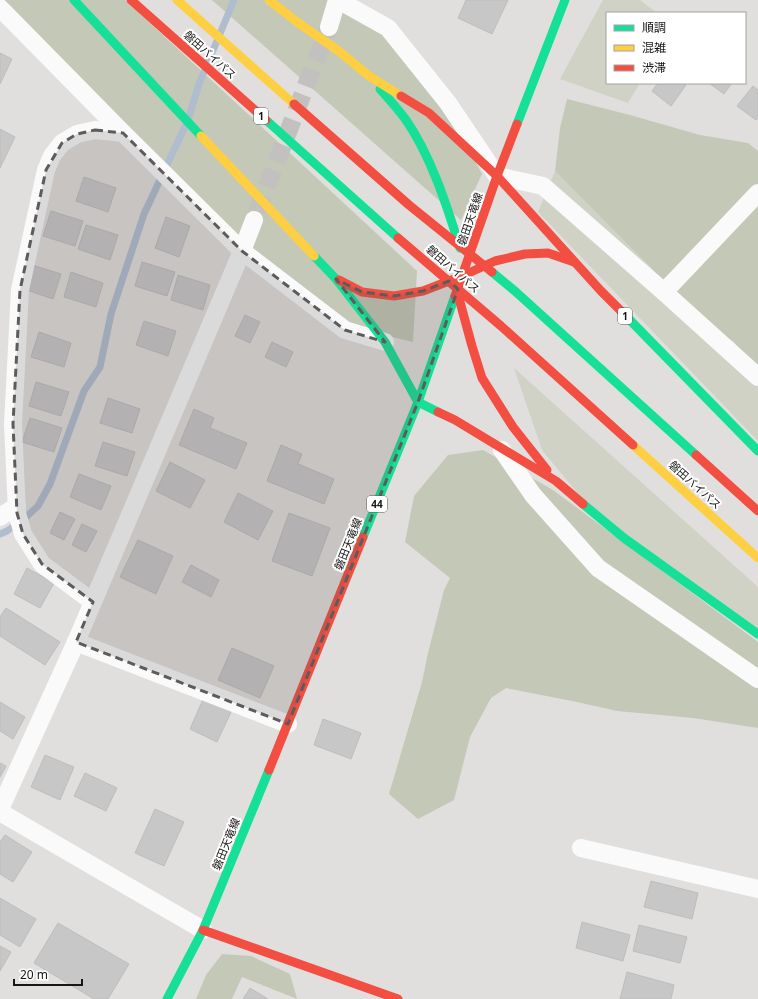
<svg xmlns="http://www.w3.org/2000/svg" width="758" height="999" font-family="'Noto Sans','Noto Sans JP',sans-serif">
	<rect width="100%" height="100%" fill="#e1dfdd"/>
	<g fill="#cfd2c4">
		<polygon points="603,0 640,0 657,13 607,13 607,83 640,83 628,103 560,79"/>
		<polygon points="555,171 758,377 758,441 538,212"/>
		<polygon points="514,368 758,587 758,633 593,512 542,450"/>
	</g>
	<g fill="#c4c8b6">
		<polygon points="0,0 125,0 417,271 413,342 337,324 276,277"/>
		<polygon points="212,0 338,0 388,28 436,88 482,174 461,220"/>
		<polygon points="567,99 630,115 700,135 748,143 758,151 758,371 756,375 734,342 699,323 652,269 555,171 560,128"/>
		<polygon points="483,450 553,490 758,642 758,728 693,718 617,711 577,702 506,688 491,698 470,737 454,800 418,819 389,794 422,682 428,653 444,590 450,578 405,542 414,496 448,455"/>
		<polygon points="222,954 251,956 290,974 297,999 242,977 232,999 196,999 206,975"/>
	</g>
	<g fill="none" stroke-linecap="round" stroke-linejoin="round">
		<polyline stroke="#b0bdcf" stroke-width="7" points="0,534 7,531 25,518 38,506 50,484 84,391 100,367 111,314 144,214 188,120 199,84 234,0"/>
	</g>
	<g fill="#c8c7c7" stroke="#bebdbd">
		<polygon points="466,0 508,0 492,34 458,18"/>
		<polygon points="0,53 12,59 0,84"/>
		<polygon points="658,83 683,83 686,85 671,106 652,91"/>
		<polygon points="709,83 732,83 724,94"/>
		<polygon points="753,86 758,90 758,118 756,120 737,106"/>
		<polygon points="0,129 15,137 0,168"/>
		<polygon points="84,177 116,188 108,212 76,201"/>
		<polygon points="51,211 83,221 75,246 43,236"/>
		<polygon points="166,217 190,226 179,257 155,248"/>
		<polygon points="86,225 118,235 110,260 78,249"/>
		<polygon points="142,262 175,272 167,296 135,286"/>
		<polygon points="29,264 61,274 53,299 21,288"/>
		<polygon points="71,272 103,283 96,307 64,297"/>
		<polygon points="178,275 210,285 203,310 171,300"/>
		<polygon points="245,315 260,322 250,343 235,336"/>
		<polygon points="144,321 176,331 168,356 136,345"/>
		<polygon points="39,332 71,343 64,367 31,357"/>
		<polygon points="272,342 293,352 286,367 265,357"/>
		<polygon points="36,382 69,392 61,416 29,406"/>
		<polygon points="108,398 140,409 132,433 100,423"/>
		<polygon points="194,409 214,418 210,428 247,443 236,469 179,445"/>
		<polygon points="30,418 62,428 54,452 22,442"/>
		<polygon points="103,442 135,452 127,476 95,466"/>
		<polygon points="281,445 302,454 298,464 334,479 324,504 267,481"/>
		<polygon points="170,462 205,480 190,508 156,491"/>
		<polygon points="79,474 111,486 101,510 70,497"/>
		<polygon points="238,493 273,511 258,540 224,522"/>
		<polygon points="60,512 75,519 64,540 50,533"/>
		<polygon points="289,513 330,528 312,576 272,561"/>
		<polygon points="82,524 97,531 86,552 72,545"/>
		<polygon points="138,540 173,556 156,594 120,577"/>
		<polygon points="191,565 219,580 211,597 182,582"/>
		<polygon points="27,568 54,583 40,608 14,594"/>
		<polygon points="6,608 60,642 45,665 0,636 0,617"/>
		<polygon points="232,648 274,666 260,698 218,680"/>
		<polygon points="204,697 232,710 217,742 190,729"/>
		<polygon points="0,702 25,717 13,739 0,731"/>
		<polygon points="323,719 361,733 351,759 314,745"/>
		<polygon points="45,755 74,767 60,800 31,787"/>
		<polygon points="0,763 6,766 0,777"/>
		<polygon points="85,773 117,788 106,811 74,796"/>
		<polygon points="155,809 184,822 164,866 135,853"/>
		<polygon points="5,835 32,852 13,882 0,874 0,842"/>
		<polygon points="651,881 698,893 692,919 644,907"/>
		<polygon points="0,898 36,919 20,947 0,935"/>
		<polygon points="582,922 630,935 623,961 576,948"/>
		<polygon points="58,923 129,964 108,999 94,999 34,963"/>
		<polygon points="639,925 687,937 680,963 633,951"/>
		<polygon points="0,946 11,952 0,971"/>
		<polygon points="627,972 674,985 671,999 620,999"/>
		<polygon points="250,988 268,999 243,999"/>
	</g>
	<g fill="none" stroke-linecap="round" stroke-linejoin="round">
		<polyline stroke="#c3c1bf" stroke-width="18" stroke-dasharray="18 9" stroke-linecap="butt" points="257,212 328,29"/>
		<g stroke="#fafafa" stroke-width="18">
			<polyline points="338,0 388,28 448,103 497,176 543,186 664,292 758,377"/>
			<polyline points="0,8 123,133 242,251 345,330 385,342"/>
			<polyline points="329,27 337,0"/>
			<polyline points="664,292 758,193"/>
			<polyline points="502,450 533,495 598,568 758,679"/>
			<polyline points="0,517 17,506"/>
			<polyline points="93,602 42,564 23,534 17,513 13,424 20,290 46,170 52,156 62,143 77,134 95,130 123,133"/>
			<polyline points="76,642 288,724"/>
			<polyline points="0,809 76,642 242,251 254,220"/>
			<polyline points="0,812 203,930"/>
			<polyline points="581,848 758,889"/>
		</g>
		<g stroke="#16e098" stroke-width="9">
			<polyline points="74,0 201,136"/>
			<path d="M380,89C389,99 398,109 406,120C431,156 447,206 460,248"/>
			<polyline points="266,120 398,238"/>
			<polyline points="517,124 565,0"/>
			<polyline points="314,256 336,279 385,342 418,402 438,412"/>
			<polyline points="492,272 516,292 696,455"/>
			<polyline points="622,312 758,451"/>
			<polyline points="583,504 624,538 758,634"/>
			<polyline points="363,537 418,402 455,296"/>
			<polyline points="167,999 203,930 269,770"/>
		</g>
		<g stroke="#ffcf43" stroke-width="9">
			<polyline points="177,0 294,104"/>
			<polyline points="269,0 297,22 340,52 369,76 401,96"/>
			<polyline points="201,136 314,256"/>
			<polyline points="633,445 758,558"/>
		</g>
		<g stroke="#f24e42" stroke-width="9">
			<polyline points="131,0 266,120"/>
			<polyline points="401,96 429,113 497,176 601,291 622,312"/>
			<polyline points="294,104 409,205 492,272"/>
			<polyline points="398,238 501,326 633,445"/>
			<polyline points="339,280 362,292 394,296 423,291 462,276 495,261 525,254 548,253 574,262"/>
			<polyline points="457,291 472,346 482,378 513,427 547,470"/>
			<polyline points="455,296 497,176 517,124"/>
			<polyline points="438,412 455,420 556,481 583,504"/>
			<polyline points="696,455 758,511"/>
			<polyline points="269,770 363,537"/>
			<polyline points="203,930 398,999"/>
		</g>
	</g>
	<path fill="#5e5c5b" fill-opacity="0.2" stroke="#5e5c5b" stroke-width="3" stroke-dasharray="8 5" stroke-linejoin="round" d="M95,130L123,133L242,251L345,330L385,342L336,279L362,292L394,296L423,291L449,281L458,289L418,402L288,724L76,642L93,602L42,564L23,534L17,513L13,424L20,290L46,170L62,143L77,134Z"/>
	<g text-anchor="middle" stroke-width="4" stroke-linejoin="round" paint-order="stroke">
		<g fill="#fff" stroke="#5d5c5b" stroke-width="1">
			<rect x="254" y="108" width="14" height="16" rx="3"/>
			<rect x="618" y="308" width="14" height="16" rx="3"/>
			<rect x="367" y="496" width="20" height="16" rx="3"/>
		</g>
		<g font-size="10" font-weight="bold" fill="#181615">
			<text x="261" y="120">1</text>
			<text x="625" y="320">1</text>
			<text x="377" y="508">44</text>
		</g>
		<g font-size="11" fill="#181615" stroke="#fff">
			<text transform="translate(210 55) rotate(42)" y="4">磐田バイパス</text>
			<text transform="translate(470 219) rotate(-71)" y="4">磐田天竜線</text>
			<text transform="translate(453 269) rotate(41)" y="4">磐田バイパス</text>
			<text transform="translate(695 485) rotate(42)" y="4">磐田バイパス</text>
			<text transform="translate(348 544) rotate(-68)" y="4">磐田天竜線</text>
			<text transform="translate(226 844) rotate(-68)" y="4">磐田天竜線</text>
		</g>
	</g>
	<rect x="606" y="12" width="140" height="72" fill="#ffffff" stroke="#a3a2a1"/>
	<rect x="614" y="25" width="20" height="6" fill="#16e098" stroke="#a3a2a1"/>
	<text x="642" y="32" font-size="12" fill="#181615">順調</text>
	<rect x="614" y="45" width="20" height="6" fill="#ffcf43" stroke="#a3a2a1"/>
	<text x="642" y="52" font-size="12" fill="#181615">混雑</text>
	<rect x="614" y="65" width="20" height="6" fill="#f24e42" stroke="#a3a2a1"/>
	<text x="642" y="72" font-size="12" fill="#181615">渋滞</text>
	<path d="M14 979v6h68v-6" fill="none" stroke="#181615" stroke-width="2"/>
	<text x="20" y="979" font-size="12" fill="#181615" stroke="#ffffff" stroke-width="3" paint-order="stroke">20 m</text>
</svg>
